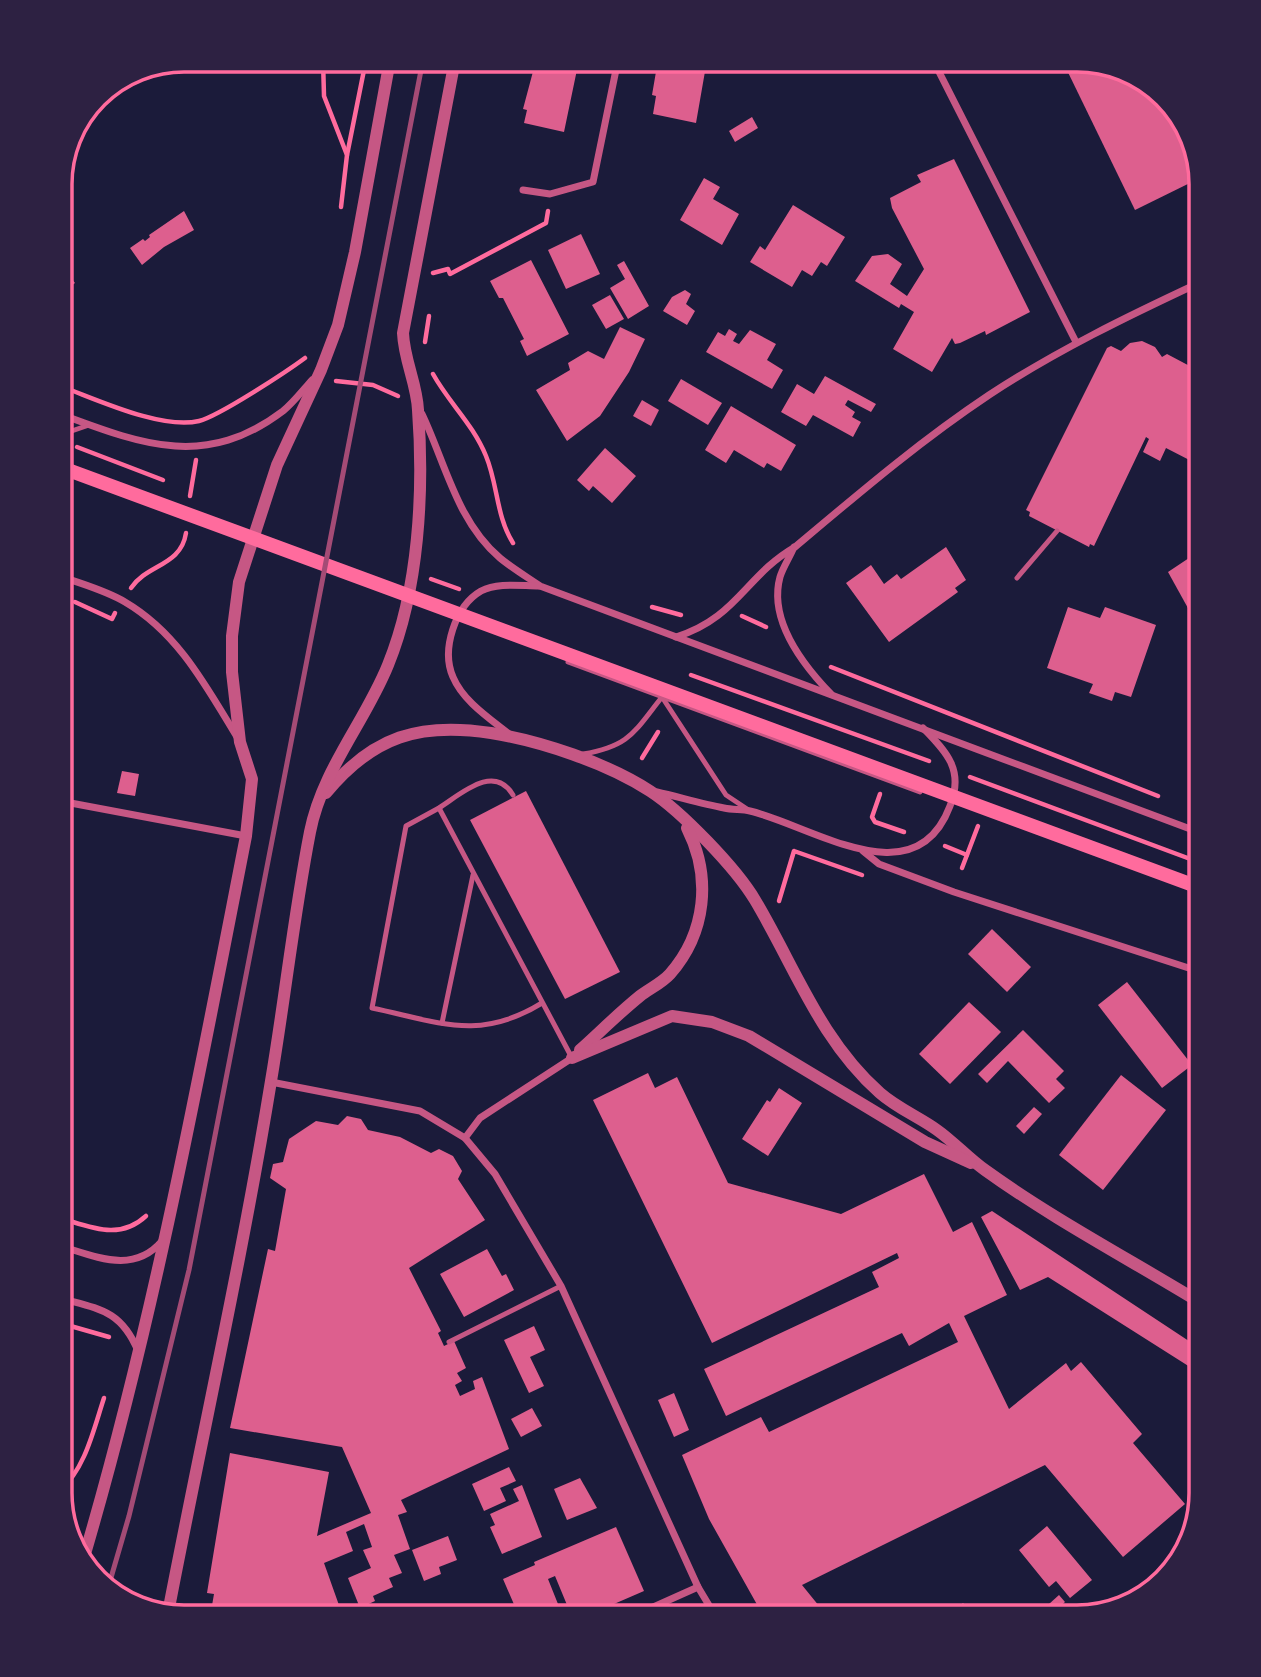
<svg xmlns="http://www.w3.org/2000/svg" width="1261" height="1677" font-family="Helvetica,sans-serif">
	<rect width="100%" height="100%" fill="#1b1b3a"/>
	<g fill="#dd5f8e">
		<polygon points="519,60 579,60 564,132 524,123 527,110 523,109 535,64"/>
		<polygon points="658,60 707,60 696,123 653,114 656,96 652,95"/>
		<polygon points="771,60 809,60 808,67"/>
		<polygon points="1062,60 1085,60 1140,76 1181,115 1200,178 1135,210"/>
		<polygon points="752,117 758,128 735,142 729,131"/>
		<polygon points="954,159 1030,312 986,335 985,331 960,343 955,344 952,338 932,372 893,349 914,312 901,304 899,308 855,281 872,256 888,254 902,264 890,284 907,296 924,269 892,208 890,198 921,182 917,175"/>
		<polygon points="704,178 720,187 713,199 739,214 722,245 680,220"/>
		<polygon points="793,205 845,237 827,266 821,262 812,276 802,270 792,287 750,262 760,246 765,250"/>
		<polygon points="184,211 194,230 164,247 142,265 130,248 143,239 145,241 150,237 149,235"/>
		<polygon points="581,234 600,274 566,289 548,250"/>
		<polygon points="531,260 569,334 527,356 520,341 524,339 503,298 499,298 490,281"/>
		<polygon points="624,261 649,306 628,319 610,288 625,279 617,265"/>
		<polygon points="60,263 75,283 60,294"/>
		<polygon points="685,290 691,294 686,304 695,311 687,325 663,311 672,297"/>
		<polygon points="610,295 624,319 606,329 592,305"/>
		<polygon points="620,327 645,339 629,372 600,416 567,441 536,390 570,370 568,363 588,351 604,359"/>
		<polygon points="729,329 737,334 733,341 739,344 750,330 776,344 767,360 783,370 772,389 706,352 718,332 725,336"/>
		<polygon points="1142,341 1155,347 1162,357 1167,354 1201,372 1201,466 1166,448 1160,461 1143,452 1149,439 1146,437 1094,546 1090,544 1089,547 1029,516 1030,512 1026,510 1107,348 1111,346 1121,351 1130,343"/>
		<polygon points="825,376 876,404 871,412 848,400 845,405 855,412 852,417 861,422 853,437 813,415 806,426 781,412 797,384 814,394"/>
		<polygon points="681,379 722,403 708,425 668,401"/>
		<polygon points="642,400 659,410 651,426 633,416"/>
		<polygon points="731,406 796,445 781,471 767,463 764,468 734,450 726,463 705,450"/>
		<polygon points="605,448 636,476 612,503 593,486 589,491 577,480"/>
		<polygon points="946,547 966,580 955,588 958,592 889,642 846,583 871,565 884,584 897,574 901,579"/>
		<polygon points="1201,550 1201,603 1189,610 1168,572"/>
		<polygon points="1068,607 1100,618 1105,607 1156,625 1131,697 1115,692 1112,701 1089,693 1093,684 1047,668"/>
		<polygon points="1201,706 1201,734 1192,730"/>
		<polygon points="122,771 139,774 135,796 117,793"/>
		<polygon points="526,791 620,972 565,999 470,820"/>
		<polygon points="992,929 1031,967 1007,992 968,954"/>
		<polygon points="1127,982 1192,1065 1162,1088 1098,1005"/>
		<polygon points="969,1002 1001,1032 950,1084 919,1054"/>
		<polygon points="1023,1030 1064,1071 1056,1079 1065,1088 1049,1103 1008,1061 987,1083 978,1074"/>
		<polygon points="648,1073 655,1088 677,1077 728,1183 841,1214 924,1174 953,1232 972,1222 1007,1295 964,1316 1009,1409 1066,1363 1071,1371 1081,1362 1142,1434 1133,1443 1185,1504 1123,1557 1045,1465 802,1585 828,1617 764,1617 709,1519 682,1455 761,1417 769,1432 958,1342 949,1323 909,1346 902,1333 726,1416 704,1369 879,1287 872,1272 899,1258 897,1253 712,1343 593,1100"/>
		<polygon points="1121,1075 1166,1110 1103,1190 1059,1155"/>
		<polygon points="779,1088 802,1103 768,1156 742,1139 767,1100 770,1102"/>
		<polygon points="1034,1107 1042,1114 1024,1134 1016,1126"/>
		<polygon points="347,1116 361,1119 368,1130 400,1137 431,1153 439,1149 453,1156 462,1171 458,1179 485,1220 409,1268 441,1331 438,1333 444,1346 454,1341 466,1368 457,1373 462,1381 455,1385 460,1396 475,1389 473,1381 482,1377 509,1449 401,1500 407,1512 398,1515 410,1549 394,1555 402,1573 389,1578 393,1587 373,1596 375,1601 360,1608 348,1578 371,1568 363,1550 372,1547 364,1524 346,1532 353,1551 324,1563 340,1608 329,1611 332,1617 210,1617 214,1594 207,1593 230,1453 329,1472 317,1536 371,1513 342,1447 230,1428 268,1249 275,1251 286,1189 270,1178 273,1164 283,1162 289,1139 316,1121 338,1125"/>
		<polygon points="992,1211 1201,1349 1201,1374 1048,1277 1020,1290 981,1217"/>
		<polygon points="487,1249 502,1276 506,1274 514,1290 464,1317 440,1274"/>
		<polygon points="534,1326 545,1350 530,1357 544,1386 529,1393 504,1340"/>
		<polygon points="674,1393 689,1430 674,1437 658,1400"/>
		<polygon points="532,1408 542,1426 521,1437 511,1419"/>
		<polygon points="509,1467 516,1481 500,1488 506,1501 484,1511 472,1484"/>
		<polygon points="580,1478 597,1508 567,1520 554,1489"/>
		<polygon points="522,1485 542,1537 502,1554 490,1527 495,1525 490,1514 519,1501 513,1489"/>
		<polygon points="1047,1526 1092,1580 1070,1598 1056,1581 1049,1587 1019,1550"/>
		<polygon points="616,1527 644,1591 584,1617 572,1617 555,1576 548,1579 558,1604 535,1615 537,1617 506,1617 504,1613 516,1609 503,1579 535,1565 534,1562"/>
		<polygon points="448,1536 457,1560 439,1567 441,1574 424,1581 412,1550"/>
		<polygon points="1187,1549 1185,1555 1146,1597 1121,1604"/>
		<polygon points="1059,1595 1065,1602 1048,1617 1043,1617 1039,1613"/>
		<polygon points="963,1603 976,1617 947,1617"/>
	</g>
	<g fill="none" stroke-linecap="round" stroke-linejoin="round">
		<g stroke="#ff6b9d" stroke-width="4.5">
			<polyline points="323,60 324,96 347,155 341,207"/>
			<polyline points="347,155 366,60"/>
			<polyline points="433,273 448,269 450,274 546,223 548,211"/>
			<polyline points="425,342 429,316"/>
			<path d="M433,374C449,403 473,424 486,456C498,485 496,516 513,543"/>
			<polyline points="336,381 373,385 398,396"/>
			<path d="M60,386C96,399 161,430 199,421C219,416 286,372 305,358"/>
			<polyline points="77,447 163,480"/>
			<polyline points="190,496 196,460"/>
			<polyline points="431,579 459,589"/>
			<path d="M131,588C147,564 181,566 186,533"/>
			<polyline points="75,602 112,619 115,613"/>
			<polyline points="652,607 681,615"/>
			<polyline points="742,616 766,627"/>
			<polyline points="831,667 1158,796"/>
			<polyline points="691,675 929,761"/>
			<polyline points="642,758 658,732"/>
			<polyline points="970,777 1201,863"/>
			<polyline points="880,794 872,817 875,822 904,832"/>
			<polyline points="945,846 967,855"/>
			<polyline points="962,868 978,826"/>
			<polyline points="779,901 794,851 862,875"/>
			<path d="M60,1218C91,1227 119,1241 146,1216"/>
			<polyline points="60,1323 109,1337"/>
			<path d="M60,1490C85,1470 94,1428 104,1398"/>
		</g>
		<g stroke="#c65784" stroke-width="5">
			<polyline points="60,435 89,425"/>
			<polyline points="1017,578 1057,531"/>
			<polyline points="568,662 920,792"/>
			<path d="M583,754C630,746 634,732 662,697L726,795L747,809"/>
			<path d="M439,808C461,794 494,763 513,795"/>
			<polyline points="60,811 62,801"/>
			<path d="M542,1003C479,1042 439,1022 372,1008L406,826L439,808L572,1058"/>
			<polyline points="442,1023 473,875"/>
			<polyline points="449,1342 561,1286"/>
		</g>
		<g stroke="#c65784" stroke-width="7">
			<polyline points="933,60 1076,342"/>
			<polyline points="523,190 550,194 593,182 618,60"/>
			<path d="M60,414C141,444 205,470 283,411C293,403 303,390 312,380"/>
			<path d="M422,414C445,462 457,522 500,558C512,568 527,577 540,586L1201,833"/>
			<path d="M794,547C790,557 783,567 780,577C768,621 803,665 831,694"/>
			<path d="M60,576C81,584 105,590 125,602C178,633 206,686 237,737"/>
			<path d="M676,637C737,618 745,576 795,547C858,494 920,441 989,395C1056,351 1128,316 1201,282"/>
			<path d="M509,734C489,718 463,701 453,677C441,650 455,606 481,591C498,582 521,586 539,586"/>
			<path d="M657,792C679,797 702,804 724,808C733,810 742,809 750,811C813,826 915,899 950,806C964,771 948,753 923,728"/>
			<polyline points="60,801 246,836"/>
			<polyline points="863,851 879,864 954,892 1201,972"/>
			<polyline points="271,1082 420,1111 465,1138 495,1174 561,1286 698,1587 716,1617"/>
			<polyline points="465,1138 480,1118 572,1058"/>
			<path d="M60,1246C95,1256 133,1275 162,1241"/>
			<path d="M60,1298C99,1309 121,1310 138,1351"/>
			<polyline points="631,1617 698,1587"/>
		</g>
		<g stroke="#c65784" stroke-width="12">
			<path d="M326,793C373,736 420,722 491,733C541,741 607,763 650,791C681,811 736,868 755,900C795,967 820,1040 880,1093C897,1108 919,1117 937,1130C954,1142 968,1158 985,1170C1053,1219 1129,1259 1201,1303"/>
			<path d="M580,1050C600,1032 619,1013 640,996C649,989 662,983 670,974C706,933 712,877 687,828"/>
			<polyline points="572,1058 672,1016 712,1022 749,1036 925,1142 971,1163"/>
			<path d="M82,1564C153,1325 198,1081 246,836L252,779L240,742L232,672V636L239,582L277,465L321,370L338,325L355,252L390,60"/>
			<path d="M168,1613C202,1436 242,1259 271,1081C285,998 294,914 310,832C322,770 365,722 388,665C419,589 424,491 418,410C417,384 404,360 403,333L455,60"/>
		</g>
		<polyline stroke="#ff6b9d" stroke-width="14" points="60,467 1201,888"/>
		<polyline stroke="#a44b75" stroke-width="5" points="108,1588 129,1516 189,1270 423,60"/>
	</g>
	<path d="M0 0H1261V1677H0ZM184 72H1077A112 112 0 0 1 1189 184V1493A112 112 0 0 1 1077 1605H184A112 112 0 0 1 72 1493V184A112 112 0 0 1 184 72Z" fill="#2d2142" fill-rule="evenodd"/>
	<path fill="none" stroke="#ff6b9d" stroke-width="3.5" d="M184 72H1077A112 112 0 0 1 1189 184V1493A112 112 0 0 1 1077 1605H184A112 112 0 0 1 72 1493V184A112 112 0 0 1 184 72Z"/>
</svg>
